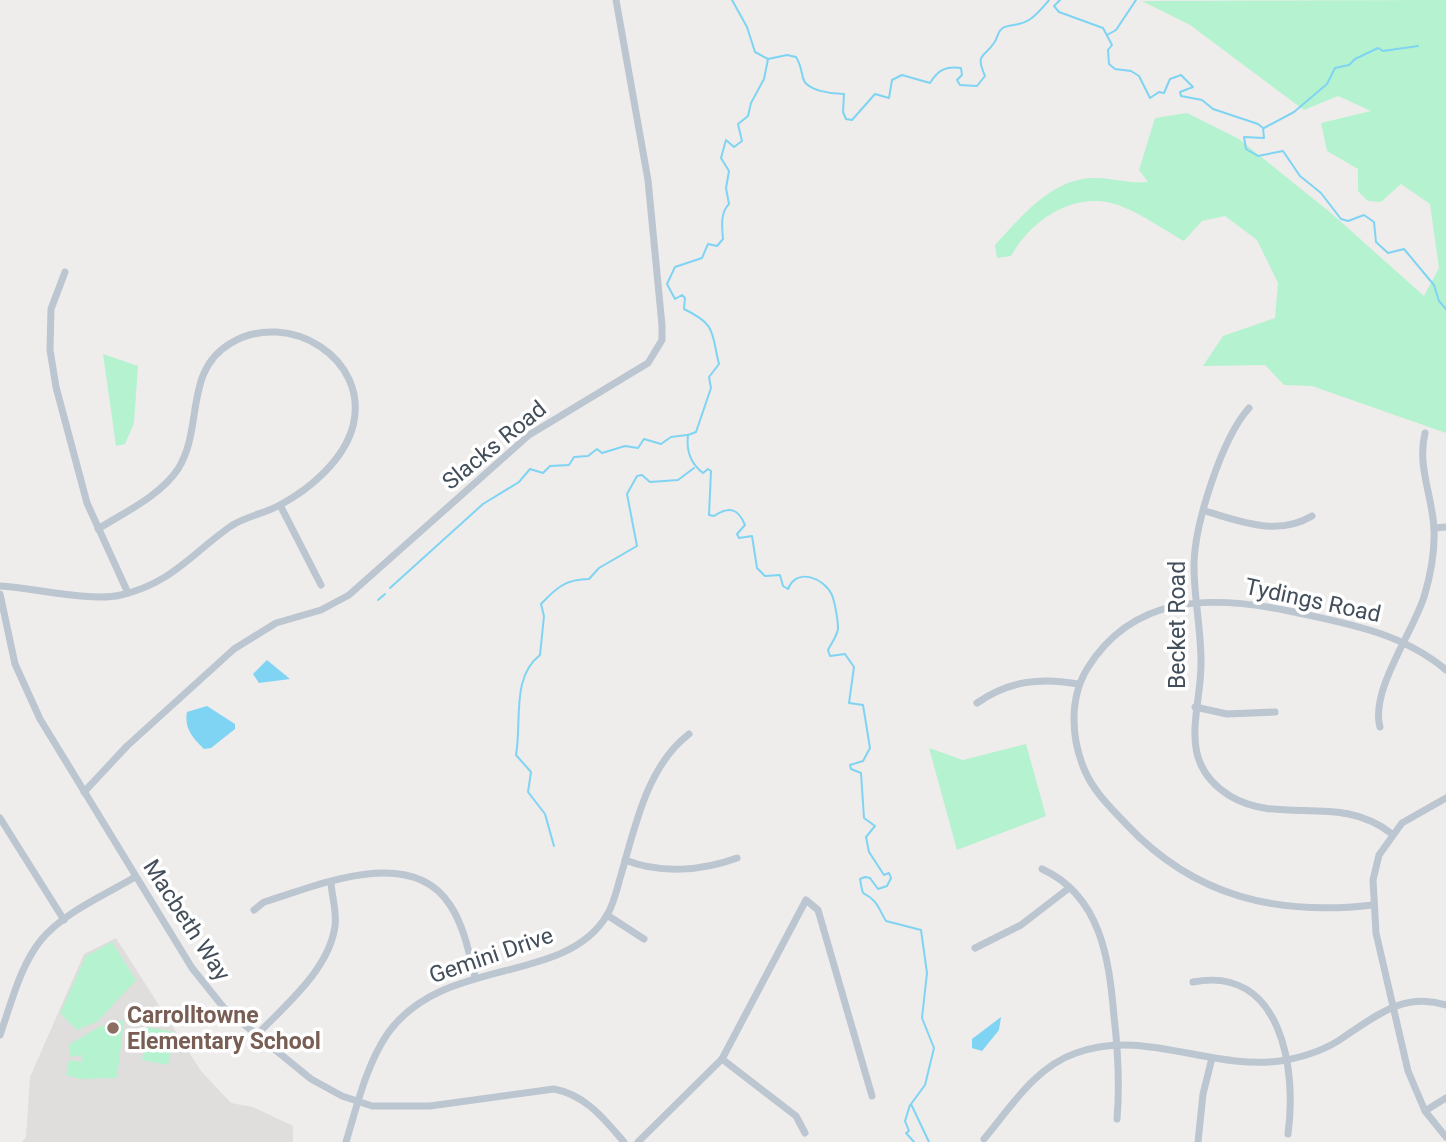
<svg xmlns="http://www.w3.org/2000/svg" width="1446" height="1142" font-family="Roboto,sans-serif">
	<rect width="100%" height="100%" fill="#efecec"/>
	<polygon fill="#e0dddd" points="116,938 201,1071 231,1103 253,1107 293,1126 293,1142 22,1142 26,1137 30,1077 84,954"/>
	<g fill="#b5f2d0">
		<path d="M1446,0V433L1312,386L1284,385L1265,365L1203,366L1223,336L1275,318L1278,283L1257,240L1225,216L1202,221L1184,241C1162,229 1135,209 1111,203C1070,193 1030,222 1011,256L997,258L995,245C1021,217 1051,179 1093,178C1112,177 1128,184 1148,182L1139,170L1155,118L1187,113L1239,139L1331,213L1424,296L1439,268L1430,204L1401,184L1381,202L1368,201L1358,191V169L1327,151L1321,123L1371,111L1338,96L1304,110L1190,25L1142,1Z"/>
		<polygon points="103,354 138,366 134,423 125,444 116,446"/>
		<polygon points="1026,744 1046,816 957,850 929,748 963,760"/>
		<polygon points="112,942 136,980 98,1021 77,1030 60,1013 86,956"/>
		<polygon points="124,1020 117,1078 79,1079 66,1075 69,1060 82,1062 81,1055 72,1057 69,1054 70,1044 99,1027"/>
		<polygon points="148,1027 174,1032 168,1065 142,1060"/>
	</g>
	<g fill="#7ed4f2">
		<polygon points="267,660 290,679 259,683 253,674"/>
		<path d="M207,706L235,724V729L211,748L204,749C193,738 184,729 187,712Z"/>
		<polygon points="1001,1017 999,1030 982,1051 972,1048 972,1039"/>
	</g>
	<g fill="none" stroke-linecap="round" stroke-linejoin="round">
		<g stroke="#7ed4f2" stroke-width="2">
			<path d="M732,0L747,27L755,52L768,59L787,55L796,57C801,65 801,70 803,78C806,91 833,94 844,94L843,112L846,119L852,120L875,94L889,98L892,80L902,75L930,83C938,70 945,66 961,68L962,75L957,80L960,85L977,86L985,76C975,53 984,58 994,43C999,36 997,28 1008,26C1016,24 1021,25 1029,20C1037,15 1043,7 1049,0"/>
			<polyline points="1060,0 1054,6 1059,12 1103,28 1112,45 1108,50 1109,64 1115,69 1131,71 1139,76 1150,98 1159,92 1164,93 1170,79 1181,75 1193,87 1180,92 1181,96 1202,100 1213,109 1258,124 1263,128 1264,138 1244,137 1246,149 1258,156 1283,151 1300,176 1321,193 1341,219 1348,221 1364,215 1374,222 1376,242 1388,253 1404,249 1434,285 1439,301 1446,309"/>
			<polyline points="1107,35 1116,30 1136,0"/>
			<path d="M768,59L764,79L751,103L748,116L738,124L742,141L734,147L726,140L721,158L729,171L726,188L729,204C720,213 722,227 723,239L717,246L708,244L702,258L675,267L667,284L675,299L682,295L685,298L684,309C717,325 711,332 719,364L709,377L711,388L696,432L688,435C686,451 690,463 703,473L708,469L711,471L709,515L714,516C729,506 738,508 745,525L737,534L739,538L752,536L757,568L765,576L780,575L783,586L788,589C797,567 824,578 832,595C835,603 838,620 838,629C837,636 831,644 828,650L830,656L845,654L854,667L849,703L863,705L870,748L863,761L850,765L851,769L861,773L864,818L875,826L866,837L869,852L884,875L889,873L891,878L887,886L878,889L870,878L865,877L860,879C864,902 862,888 874,901C879,906 882,915 886,921L921,930L927,973L922,1018L934,1048L925,1085L911,1104L929,1142"/>
			<polyline points="1264,128 1294,112 1327,84 1335,68 1349,65 1355,59 1378,48 1383,51 1418,46"/>
			<polyline points="390,588 483,504 519,482 530,469 543,473 550,466 569,465 574,457 588,456 597,449 602,453 625,446 638,448 644,439 661,444 671,437 687,435"/>
			<polyline points="378,600 385,594"/>
			<path d="M554,846L545,814L528,792L531,772L516,755C522,722 511,677 540,655L544,616L541,604C556,588 566,579 589,579L599,568L637,546L627,494L637,476L642,475L650,482L678,480L694,468"/>
			<polyline points="910,1105 905,1121 909,1131 906,1133 914,1142"/>
		</g>
		<g stroke="#bbc6d0" stroke-width="7">
			<polyline points="65,272 51,309 50,350 56,387 87,503 128,593"/>
			<path d="M1249,408C1222,438 1194,525 1194,566C1194,598 1201,629 1201,661C1202,711 1174,761 1230,796C1280,826 1339,792 1392,834"/>
			<polyline points="280,505 321,585"/>
			<path d="M1205,511C1240,521 1277,537 1312,516"/>
			<polyline points="1434,528 1446,527"/>
			<path d="M0,586C35,588 90,602 121,595C172,583 191,554 231,526C246,516 264,514 280,505C310,489 344,460 353,426C370,358 288,309 231,343C183,371 204,428 178,469C160,496 125,512 98,529"/>
			<path d="M0,594L15,664L40,719L192,968L224,1008L311,1079L342,1096L372,1106H430L554,1089C586,1095 604,1119 624,1142"/>
			<path d="M977,703C1009,681 1040,677 1078,684"/>
			<polyline points="1195,707 1227,714 1275,712"/>
			<path d="M1380,727C1370,691 1412,634 1424,597C1430,577 1435,550 1434,528C1432,495 1417,466 1425,433"/>
			<polyline points="84,792 127,746 234,649 276,623 321,610 349,595 529,435 648,363 662,340 662,325 648,180 616,0"/>
			<polyline points="1446,798 1402,823 1379,855 1373,880 1376,933 1408,1071 1425,1111 1446,1137"/>
			<polyline points="0,818 64,920"/>
			<path d="M625,860C660,874 702,871 737,858"/>
			<path d="M1042,869C1101,896 1109,959 1114,1016C1118,1051 1120,1084 1117,1119"/>
			<path d="M1373,905C1277,916 1195,897 1127,825C1111,808 1094,792 1085,771C1071,739 1069,699 1087,669C1133,594 1211,595 1289,611C1345,623 1401,632 1446,670"/>
			<path d="M254,910L264,902C317,886 411,844 450,905C464,926 469,953 475,977"/>
			<polyline points="607,915 644,939"/>
			<polyline points="975,948 1021,925 1069,888"/>
			<path d="M1193,982C1282,965 1297,1070 1288,1134"/>
			<path d="M0,1035C11,1004 20,966 41,940C64,912 105,895 135,877"/>
			<path d="M257,1035C285,1005 329,970 335,926C337,912 332,897 331,883"/>
			<polyline points="722,1059 796,1116 805,1133"/>
			<polyline points="1425,1111 1446,1098"/>
			<path d="M984,1139C1010,1108 1035,1067 1076,1053C1146,1027 1214,1073 1286,1060C1307,1056 1327,1049 1344,1037C1377,1015 1404,992 1446,1005"/>
			<path d="M346,1142C357,1106 366,1065 388,1033C444,955 565,986 607,915C614,904 617,888 621,875C635,827 647,766 689,734"/>
			<polyline points="638,1142 722,1059 806,900 818,910 872,1096"/>
			<polyline points="1198,1142 1203,1094 1212,1058"/>
		</g>
	</g>
	<circle fill="#8d6e63" stroke="#fff" stroke-width="2.5" cx="113" cy="1028" r="7"/>
	<g text-anchor="middle" stroke-width="7" stroke-linejoin="round" paint-order="stroke">
		<g font-size="23" fill="#434e5b" stroke="#fff">
			<text transform="translate(494 445) rotate(-39)" y="8">Slacks Road</text>
			<text transform="translate(1313 600) rotate(12)" y="8">Tydings Road</text>
			<text transform="translate(1177 625) rotate(-90)" y="8">Becket Road</text>
			<text transform="translate(187 920) rotate(57)" y="8">Macbeth Way</text>
			<text transform="translate(491 955) rotate(-19)" y="8">Gemini Drive</text>
		</g>
		<g font-size="23" font-weight="bold" fill="#785e54" stroke="#fff" text-anchor="start">
			<text x="127" y="1023">Carrolltowne<tspan x="127" dy="26">Elementary School</tspan></text>
		</g>
	</g>
</svg>
